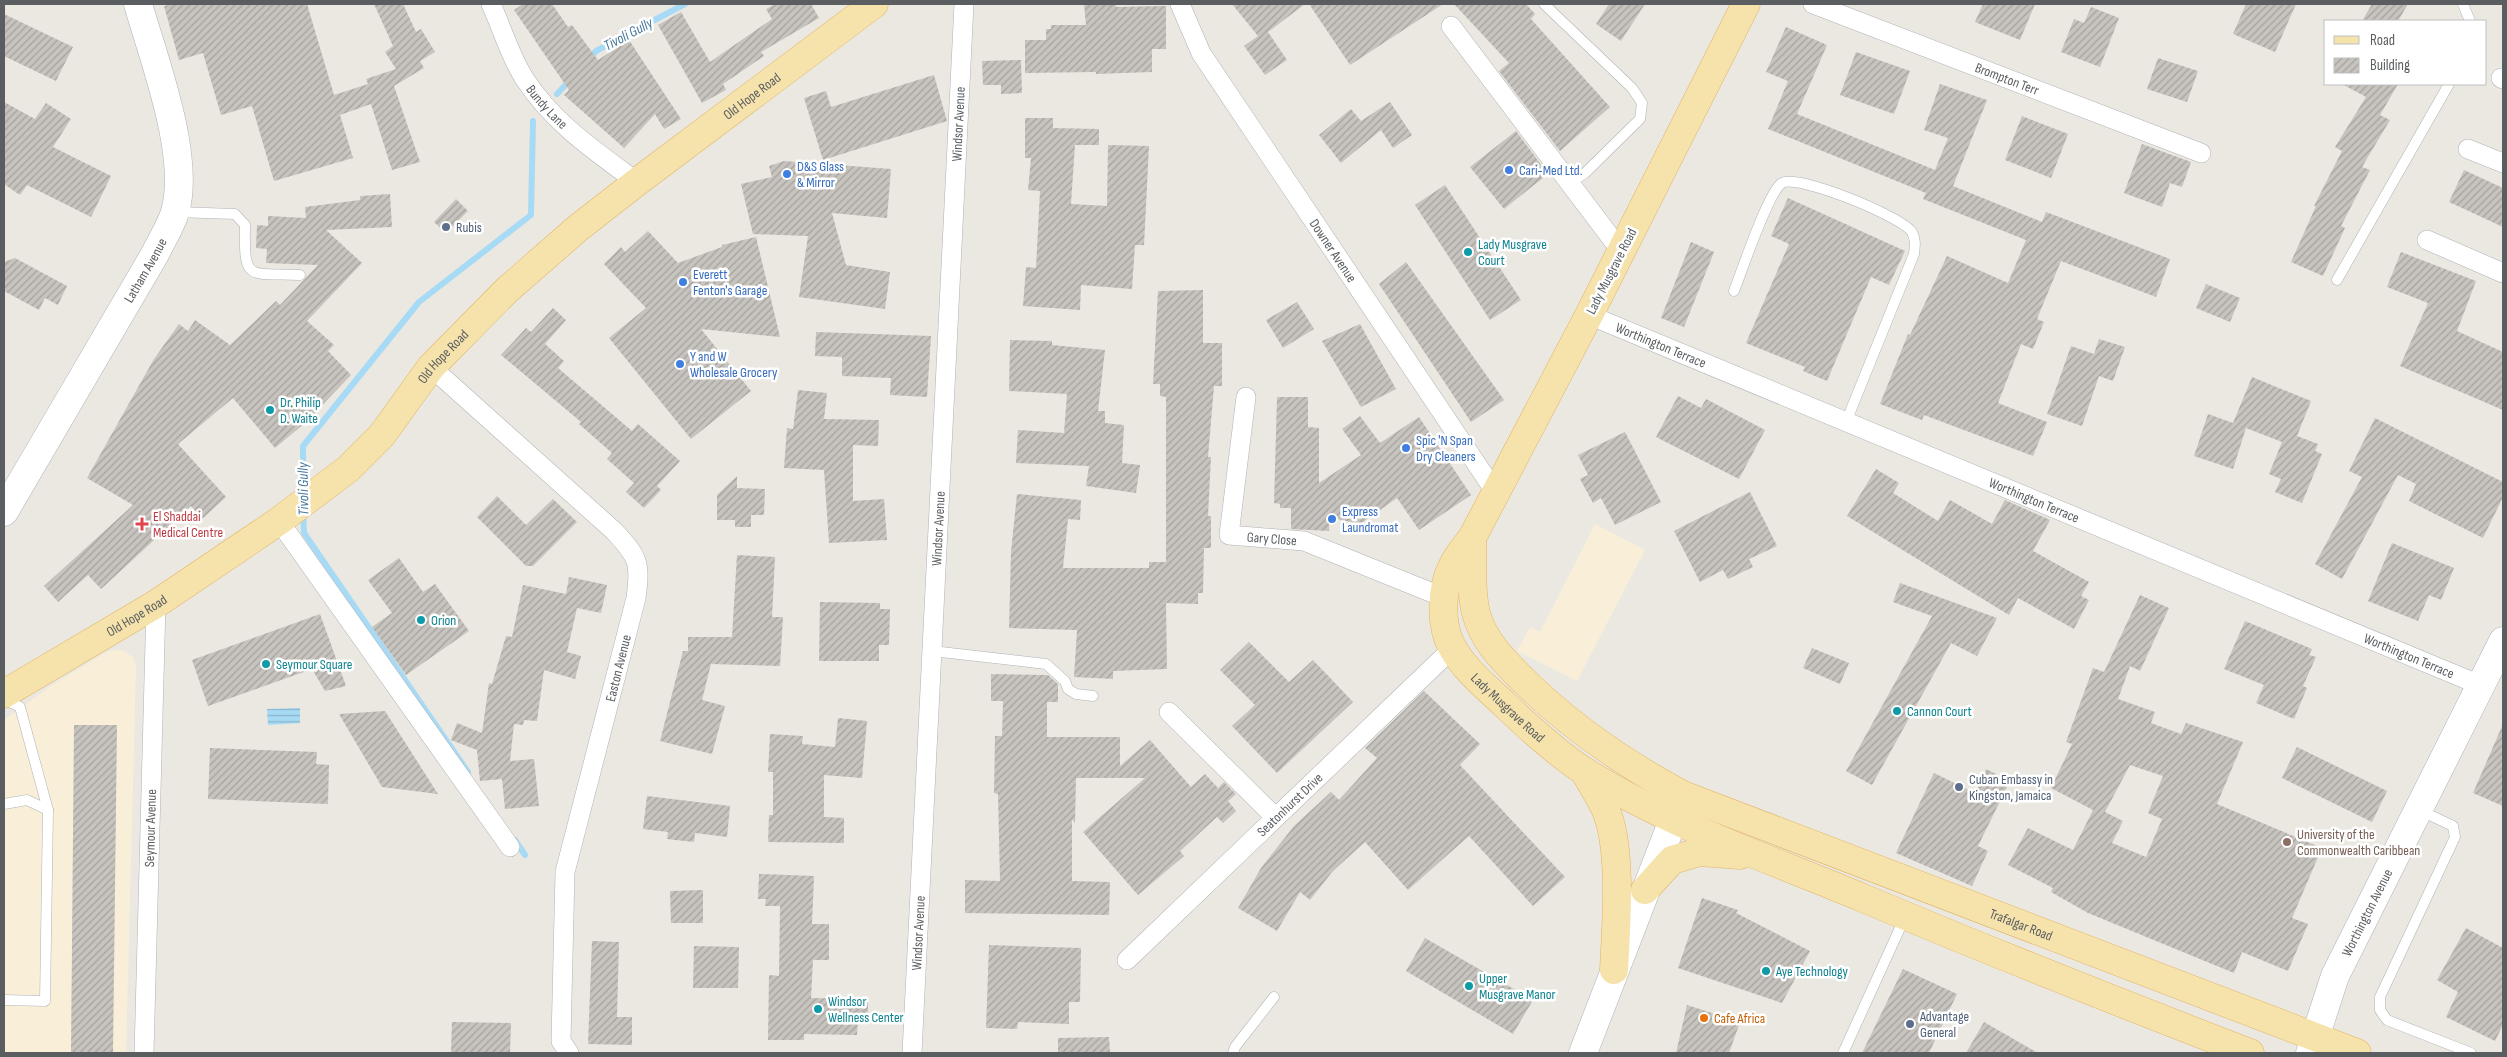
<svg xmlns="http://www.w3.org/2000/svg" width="2507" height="1057" font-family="'Sofia Sans Condensed',sans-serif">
	<defs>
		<pattern id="water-rules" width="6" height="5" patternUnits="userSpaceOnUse" patternTransform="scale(1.25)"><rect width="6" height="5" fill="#a7daf5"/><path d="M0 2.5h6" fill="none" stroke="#8bb4ca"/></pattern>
		<pattern id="building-hatch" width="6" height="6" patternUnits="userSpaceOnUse" patternTransform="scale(1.25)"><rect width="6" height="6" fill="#c7c3be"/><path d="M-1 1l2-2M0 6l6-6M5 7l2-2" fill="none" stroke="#a5a29e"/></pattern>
	</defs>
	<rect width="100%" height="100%" fill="#ebe8e2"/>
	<g fill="#f9efd8">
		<polygon points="1595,524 1645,550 1577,681 1517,651 1530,627 1540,632"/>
		<polygon points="122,650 133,657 136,665 126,1053 4,1053 4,720 51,686 108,651"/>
	</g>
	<polygon fill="url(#water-rules)" points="300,708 300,723 268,725 267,709"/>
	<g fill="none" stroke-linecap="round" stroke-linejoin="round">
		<g stroke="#a7daf5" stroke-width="6">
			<polyline points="588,60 596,51 685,4"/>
			<polyline points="557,94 570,80"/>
			<polyline points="303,493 303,446 419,302 531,215 533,121"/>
			<polyline points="303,513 304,533 468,772"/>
			<polyline points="515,840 525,855"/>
		</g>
	</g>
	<g fill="url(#building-hatch)" fill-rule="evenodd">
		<polygon points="173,4 307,4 334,95 368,84 366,79 396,69 385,52 393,46 374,4 403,4 416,32 421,29 435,52 420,61 424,68 394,86 420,162 392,170 371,104 340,115 353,158 274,181 252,106 221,115 203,53 179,60 164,6"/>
		<polygon points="523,4 552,4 568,27 572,25 598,60 629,40 681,119 664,129 655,114 624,148 564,95 569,90 514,10"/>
		<polygon points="776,4 811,4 819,18 761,52 764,56 723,84 726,90 702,103 658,25 681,12 710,62 772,19 766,9"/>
		<polygon points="1084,4 1116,4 1116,7 1166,6 1166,49 1152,49 1152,72 1096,74 1096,72 1025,73 1025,40 1046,40 1046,29 1051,29 1051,25 1086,25"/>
		<polygon points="1232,4 1305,4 1268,32 1287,60 1265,75 1244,46 1258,36"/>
		<polygon points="1309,4 1443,4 1350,65"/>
		<polygon points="1454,4 1526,4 1535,14 1531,19 1610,107 1560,151 1499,71 1509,63"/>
		<polygon points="1609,4 1645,4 1621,41 1596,24"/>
		<polygon points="1983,4 2035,4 2020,40 1975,22"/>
		<polygon points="2246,4 2296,4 2275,52 2233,34"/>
		<polygon points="2372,4 2408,4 2398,21 2362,21"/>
		<polygon points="2091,7 2119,18 2100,67 2061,52 2074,19 2084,23"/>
		<polygon points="4,14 73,47 56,81 4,56"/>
		<polygon points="1786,27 1827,45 1797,114 1935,170 1948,138 1924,130 1940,84 1987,100 1953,186 2042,222 2046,212 2170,259 2156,297 2061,261 2037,319 2044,322 2033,349 2021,344 1998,403 2047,422 2033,456 1924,415 1922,420 1880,404 1908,334 1910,335 1947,256 2008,283 2026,240 1923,199 1926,193 1768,129 1788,81 1766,72"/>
		<polygon points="1856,52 1910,71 1894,114 1840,95"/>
		<polygon points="2158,58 2198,71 2187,102 2147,89"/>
		<polygon points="1021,60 1022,93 1001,94 1001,85 983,85 982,61"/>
		<polygon points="934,75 947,121 823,160 804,98 826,91 831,107"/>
		<polygon points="2342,84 2398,84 2380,115 2390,120 2362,167 2370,170 2341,226 2345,228 2323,276 2291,262 2316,206 2314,206 2342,151 2335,147 2366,97"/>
		<polygon points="4,102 35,119 46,103 71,119 53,147 111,176 91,217 27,185 20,195 4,184"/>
		<polygon points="1390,102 1412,135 1393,148 1381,130 1341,163 1319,135 1351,109 1361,121"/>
		<polygon points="2022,116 2068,134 2051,178 2005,160"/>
		<polygon points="1025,118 1053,118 1053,128 1099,129 1099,145 1075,145 1071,204 1107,206 1108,145 1149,146 1144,245 1135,245 1132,289 1081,285 1080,310 1023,306 1026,267 1036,268 1040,191 1028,190 1031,158 1025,158"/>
		<polygon points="1516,131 1548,174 1504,209 1470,167"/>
		<polygon points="2142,144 2191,162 2182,187 2170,183 2162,207 2124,193"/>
		<polygon points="784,161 891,169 887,218 832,213 846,265 890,272 885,309 799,297 808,236 753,234 741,184 772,177 769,166"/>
		<polygon points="2464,170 2503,188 2503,227 2449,202"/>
		<polygon points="1445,185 1521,300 1490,320 1415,205"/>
		<polygon points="390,194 392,227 326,230 362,263 307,321 334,345 328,351 351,375 306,422 275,448 233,398 178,444 226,497 202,519 191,506 101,589 88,575 58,602 44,586 133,505 87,478 154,359 179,324 188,331 195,320 230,345 276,301 280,305 318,265 266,263 267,249 256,248 257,225 268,226 268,216 306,218 305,207 360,200 360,196"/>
		<polygon points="1788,198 1905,251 1889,285 1871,277 1827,381 1803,371 1805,367 1746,343 1789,244 1771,236"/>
		<polygon points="456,199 468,211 446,233 434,222"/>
		<polygon points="648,231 678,263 722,247 722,245 756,237 780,337 701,329 751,391 691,439 609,338 646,308 604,264 621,247 625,252"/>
		<polygon points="1691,242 1714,252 1684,327 1661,318"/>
		<polygon points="2401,252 2476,281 2457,331 2503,352 2503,410 2400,366 2428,303 2387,287"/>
		<polygon points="15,258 67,286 58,305 45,298 39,310 4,291 4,262"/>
		<polygon points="1406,262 1504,400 1471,422 1379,284"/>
		<polygon points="2206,284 2240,298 2230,322 2196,308"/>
		<polygon points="1203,290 1203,343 1222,343 1222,386 1214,386 1208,457 1211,457 1208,516 1211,516 1211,548 1204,548 1203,593 1198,593 1198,604 1166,603 1167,669 1113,671 1113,679 1074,677 1077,630 1009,628 1011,552 1017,494 1081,500 1080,520 1068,519 1063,568 1149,568 1149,562 1166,562 1166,397 1160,396 1160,384 1153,384 1158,291"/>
		<polygon points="1297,302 1314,329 1283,348 1266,320"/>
		<polygon points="553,308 566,320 545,344 564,361 558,368 632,431 638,424 680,461 657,486 661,490 644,508 626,492 634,483 607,459 612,453 579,424 581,422 501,355 526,328 531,332"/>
		<polygon points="1360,324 1396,389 1361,407 1322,341"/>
		<polygon points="816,332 931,336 927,397 890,395 891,378 842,376 842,357 815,356"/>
		<polygon points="2099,339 2125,347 2113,381 2099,376 2082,426 2047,414 2071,346 2094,354"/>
		<polygon points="1010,340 1052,341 1052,345 1105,350 1098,411 1105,411 1105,423 1124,425 1122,463 1140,465 1136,493 1086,486 1089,466 1016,463 1018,430 1064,433 1067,394 1009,391"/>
		<polygon points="2252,377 2311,401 2297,436 2318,444 2315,451 2322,454 2302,503 2275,492 2281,479 2269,474 2282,442 2246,428 2233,469 2194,456 2208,414 2233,423"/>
		<polygon points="798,390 827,393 824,419 879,420 878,446 853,445 853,501 884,499 887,540 829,543 824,470 784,468 787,428 793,429"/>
		<polygon points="1678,396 1701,408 1706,399 1765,430 1739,479 1656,437"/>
		<polygon points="1277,397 1308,397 1308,427 1319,428 1319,483 1361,455 1342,429 1360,416 1380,443 1419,417 1471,495 1419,530 1397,498 1360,524 1329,517 1329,531 1291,529 1291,508 1280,508 1280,504 1274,503"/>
		<polygon points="2375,418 2503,482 2503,497 2483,538 2409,501 2416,484 2398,475 2342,579 2315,564 2362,477 2349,471"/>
		<polygon points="1625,432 1661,502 1615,525 1601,498 1593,503 1580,479 1588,475 1578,455"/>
		<polygon points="1876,469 1899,483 1893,493 1938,521 1950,500 1992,524 2005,500 2050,520 2033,551 2089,582 2081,596 2089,600 2074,629 2018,598 2009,615 1847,516"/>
		<polygon points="737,476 737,488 765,489 764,515 751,515 751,527 735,527 735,520 717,520 717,495"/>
		<polygon points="1750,492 1777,546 1749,559 1753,567 1728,579 1723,570 1700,582 1674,531"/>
		<polygon points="497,496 526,525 553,499 577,522 533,566 526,566 477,517"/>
		<polygon points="2392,543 2454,568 2441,600 2429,595 2418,621 2368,601"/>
		<polygon points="737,555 775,557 772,617 783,617 780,666 711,664 702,700 725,706 712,754 660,741 683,651 688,651 688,637 732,637"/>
		<polygon points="399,558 423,592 435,584 469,631 406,675 372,627 392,613 368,580"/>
		<polygon points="569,577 607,585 601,613 577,608 567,652 581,656 575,679 544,670 537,721 524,720 523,725 514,724 510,761 534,759 539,806 505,809 502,779 480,781 477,750 451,740 457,723 482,733 489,683 492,684 506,636 512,637 523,585 566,594"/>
		<polygon points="1900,583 1997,618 1977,656 1951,643 1872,785 1846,771 1932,616 1893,602"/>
		<path d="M2140,595L2169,608L2140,671L2130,666L2118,699L2155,712L2151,723L2181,734L2186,723L2243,742L2217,804L2322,848L2292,918L2308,924L2288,971L2242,952L2234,973L2088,913L2051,892L2053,888L2008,865L2028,828L2073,850L2093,810L2051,788L2072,744L2066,742L2093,668L2104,672ZM2130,765L2163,776L2148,813L2162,819L2146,857L2112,843L2123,821L2105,812Z"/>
		<polygon points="820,602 880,603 880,609 890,609 889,645 879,645 879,661 819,661"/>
		<polygon points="320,614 346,686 325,691 312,669 208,706 192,660"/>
		<polygon points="2245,621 2312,649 2309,655 2316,657 2303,686 2307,688 2294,719 2256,703 2264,685 2224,669"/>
		<polygon points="1249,642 1289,682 1313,660 1353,702 1277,773 1232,726 1255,705 1220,670"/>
		<polygon points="1812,648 1849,663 1840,684 1803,668"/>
		<polygon points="991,674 1048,675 1058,684 1058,702 1047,702 1047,737 1120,737 1120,766 1150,740 1191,787 1205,774 1218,788 1224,782 1236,794 1228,801 1236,811 1223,823 1217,817 1180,851 1184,856 1138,895 1083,832 1145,778 1076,778 1075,823 1072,819 1072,881 1110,882 1109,915 965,913 965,880 1000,881 998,794 994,793 995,736 1002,736 1003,701 991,701"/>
		<polygon points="1424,691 1480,744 1460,765 1565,877 1533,906 1469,836 1408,890 1365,842 1333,871 1310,900 1300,892 1277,931 1238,908 1261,868 1294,826 1331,792 1339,800 1377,758 1365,748"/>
		<polygon points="385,711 438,794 382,787 339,714"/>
		<polygon points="838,718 867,721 862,778 824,775 824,817 844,818 844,843 768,842 769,815 773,815 773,772 768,772 770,734 803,736 802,744 835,747"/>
		<polygon points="2503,724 2503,806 2473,793"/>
		<polygon points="74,725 117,725 113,1053 71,1053"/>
		<polygon points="2297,747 2387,791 2372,822 2282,778"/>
		<polygon points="210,748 317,752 316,764 329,765 328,804 208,799"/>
		<polygon points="1986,769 2010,781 1978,846 1988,851 1972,886 1896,853 1934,773 1975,793"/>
		<polygon points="647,796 730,806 727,837 695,833 694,842 667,839 668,832 643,829"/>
		<polygon points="759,874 814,876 812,924 829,924 829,960 813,960 811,998 868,999 868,1019 858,1018 857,1035 804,1034 804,1040 768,1040 769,975 779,976 780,906 765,906 766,899 758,899"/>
		<polygon points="703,890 703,923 671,923 670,891"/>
		<polygon points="1702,898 1738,910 1736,913 1810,951 1782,1003 1678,968"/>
		<polygon points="2466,928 2503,948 2503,1025 2495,1041 2446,1017 2458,992 2437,980"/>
		<polygon points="1425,938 1533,1000 1513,1034 1406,971"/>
		<polygon points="592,941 619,942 617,1017 632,1017 632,1045 588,1044"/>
		<polygon points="989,945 1081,948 1080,1002 1069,1002 1069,1024 1018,1022 1017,1029 986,1028"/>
		<polygon points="694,946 739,947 738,988 693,988"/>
		<polygon points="1903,969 1957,994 1929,1053 1862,1053"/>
		<polygon points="1687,1005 1740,1022 1729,1053 1676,1053"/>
		<polygon points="452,1022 511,1023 510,1053 451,1053"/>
		<polygon points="1984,1022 2038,1053 1966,1053"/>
		<polygon points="1109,1037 1110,1053 1058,1053 1058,1038"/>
	</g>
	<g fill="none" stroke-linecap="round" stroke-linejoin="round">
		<defs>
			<g id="lane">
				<polyline points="1544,4 1632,88 1642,103 1640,119 1585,173 1570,183"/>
				<polyline points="2463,4 2470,21"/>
				<path d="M176,212L235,214L245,225C244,282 247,273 300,275"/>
				<polyline points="2337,280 2449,84"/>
				<path d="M1734,291C1742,271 1768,192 1782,183C1798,174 1901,216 1912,232C1916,240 1915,246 1914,254L1846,422"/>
				<polyline points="932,651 1046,664 1065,681 1068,689 1076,694 1093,696"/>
				<polyline points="4,699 20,707 48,810 45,1001 4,1000"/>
				<polyline points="4,804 27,800 48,810"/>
				<polyline points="2419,810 2453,826 2455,837 2380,997 2380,1010 2387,1020 2471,1053"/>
				<polyline points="1233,1053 1235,1047 1274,997"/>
				<polyline points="1843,1053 1905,917"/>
			</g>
			<g id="street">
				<path id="s1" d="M491,4C502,28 510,56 524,78C553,123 595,151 637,182"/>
				<path id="s2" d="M1180,4L1201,53L1496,493"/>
				<path id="s3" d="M1813,4L2201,153"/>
				<polyline points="1451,26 1621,251"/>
				<polyline points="2501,78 2503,79"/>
				<polyline points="2468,149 2503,163"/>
				<polyline points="2427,240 2503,273"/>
				<path id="s4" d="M1589,315L2480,685"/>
				<path d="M431,367L614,531C638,557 641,562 636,598L565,872L561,1041L569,1053"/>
				<path id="s5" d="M1246,397L1229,535L1304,541L1445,598"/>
				<polyline points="279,521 510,847"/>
				<polyline points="1169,712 1275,817"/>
				<path id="s6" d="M1127,960L1453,648"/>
				<path id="s7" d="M144,1053L156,604"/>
				<path id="s8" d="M912,1053L964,4"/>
			</g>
			<g id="secondary">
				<path id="s9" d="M4,512L155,254C161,241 171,226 175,212C191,156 154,60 138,4"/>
				<polyline points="1583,1053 1682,797"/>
				<path id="s10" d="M2310,1053L2335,976L2503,641"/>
			</g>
			<g id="primary">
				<path id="s11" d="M1746,4L1589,315L1472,538C1465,547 1457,556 1452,567C1441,589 1440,625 1452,647C1464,669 1486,687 1504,704C1527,726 1560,756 1587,773C1672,826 1770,859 1863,898C1991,952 2120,1003 2250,1053"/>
				<path id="s12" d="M1472,538C1473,562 1470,589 1476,613C1483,640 1502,659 1521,678C1569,726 1623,763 1683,795L2357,1053"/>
				<path id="s13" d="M4,694L156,604L279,521L348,469L382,435L431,367L507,290L578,228L637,182L874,4"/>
				<path d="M1584,771C1591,783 1599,796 1605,808C1623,848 1616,927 1614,970"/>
				<polyline points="1645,890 1672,860 1699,852 1740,855"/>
			</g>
		</defs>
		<use href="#lane" stroke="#afb2b6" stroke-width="11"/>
		<use href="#street" stroke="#afb2b6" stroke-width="20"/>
		<use href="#secondary" stroke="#aeb2b6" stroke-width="29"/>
		<use href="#primary" stroke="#e1b464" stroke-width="29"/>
		<use href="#lane" stroke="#fff" stroke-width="10"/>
		<use href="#street" stroke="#fff" stroke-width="19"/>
		<use href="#secondary" stroke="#fff" stroke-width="28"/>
		<use href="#primary" stroke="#f6e3ac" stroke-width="28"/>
	</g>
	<g fill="#3f7fe0" stroke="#fff" stroke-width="2">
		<circle cx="1509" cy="170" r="5"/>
		<circle cx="787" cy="174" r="5"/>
		<circle cx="683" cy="282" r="5"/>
		<circle cx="680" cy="364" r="5"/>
		<circle cx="1406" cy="448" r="5"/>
		<circle cx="1332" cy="519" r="5"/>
	</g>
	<g fill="#5c6f8a" stroke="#fff" stroke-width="2">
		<circle cx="446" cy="227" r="5"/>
		<circle cx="1959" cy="787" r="5"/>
		<circle cx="1910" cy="1024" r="5"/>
	</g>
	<g fill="#0f9aa8" stroke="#fff" stroke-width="2">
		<circle cx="1468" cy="252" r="5"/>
		<circle cx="270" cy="410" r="5"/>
		<circle cx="421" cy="620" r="5"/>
		<circle cx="266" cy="664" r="5"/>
		<circle cx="1897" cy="711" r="5"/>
		<circle cx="1766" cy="971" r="5"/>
		<circle cx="1469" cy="986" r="5"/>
		<circle cx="818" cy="1009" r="5"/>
	</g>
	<path fill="#e0444e" stroke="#fff" stroke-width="2" d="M139.5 516.5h5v5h5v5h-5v5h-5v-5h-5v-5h5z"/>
	<circle fill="#8d6e63" stroke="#fff" stroke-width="2" cx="2287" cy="842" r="5"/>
	<circle fill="#e8710a" stroke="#fff" stroke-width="2" cx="1704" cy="1018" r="5"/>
	<g text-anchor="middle" stroke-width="5" stroke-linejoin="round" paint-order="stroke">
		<g font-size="14" fill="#5a5e61" stroke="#fff">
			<text dy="5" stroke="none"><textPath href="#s3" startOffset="208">Brompton Terr</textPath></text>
			<text dy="5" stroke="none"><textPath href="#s13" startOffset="964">Old Hope Road</textPath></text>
			<text dy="5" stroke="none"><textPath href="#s1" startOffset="118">Bundy Lane</textPath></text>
			<text dy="5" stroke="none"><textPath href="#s8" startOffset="930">Windsor Avenue</textPath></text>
			<text dy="5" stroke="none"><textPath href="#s2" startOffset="291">Downer Avenue</textPath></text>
			<text dy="5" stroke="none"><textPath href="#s9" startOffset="280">Latham Avenue</textPath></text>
			<text transform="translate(1611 271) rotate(-63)" y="5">Lady Musgrave Road</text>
			<text dy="5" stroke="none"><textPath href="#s4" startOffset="78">Worthington Terrace</textPath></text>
			<text dy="5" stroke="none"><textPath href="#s13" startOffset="559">Old Hope Road</textPath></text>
			<text dy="5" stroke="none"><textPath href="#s4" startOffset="482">Worthington Terrace</textPath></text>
			<text dy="5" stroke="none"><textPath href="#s8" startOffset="525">Windsor Avenue</textPath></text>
			<text dy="5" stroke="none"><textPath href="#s5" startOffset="182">Gary Close</textPath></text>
			<text dy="5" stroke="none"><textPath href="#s13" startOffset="154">Old Hope Road</textPath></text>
			<text dy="5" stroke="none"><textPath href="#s4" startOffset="888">Worthington Terrace</textPath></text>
			<text transform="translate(618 668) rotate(-76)" y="5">Easton Avenue</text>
			<text dy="5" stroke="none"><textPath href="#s11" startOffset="801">Lady Musgrave Road</textPath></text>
			<text dy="5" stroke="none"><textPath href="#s6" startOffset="225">Seatonhurst Drive</textPath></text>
			<text dy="5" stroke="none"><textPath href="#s7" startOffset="225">Seymour Avenue</textPath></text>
			<text dy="5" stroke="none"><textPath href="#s10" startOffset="152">Worthington Avenue</textPath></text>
			<text dy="5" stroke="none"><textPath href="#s12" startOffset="718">Trafalgar Road</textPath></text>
			<text dy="5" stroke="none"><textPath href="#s8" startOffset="120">Windsor Avenue</textPath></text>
		</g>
		<g font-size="14" fill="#366cbe" stroke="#fff" text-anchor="start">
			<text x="797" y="171">D&amp;S Glass<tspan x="797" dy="16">&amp; Mirror</tspan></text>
			<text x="1519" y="175">Cari-Med Ltd.</text>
			<text x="693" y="279">Everett<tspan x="693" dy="16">Fenton's Garage</tspan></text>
			<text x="690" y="361">Y and W<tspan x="690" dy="16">Wholesale Grocery</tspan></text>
			<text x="1416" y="445">Spic 'N Span<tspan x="1416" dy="16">Dry Cleaners</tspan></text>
			<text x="1342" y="516">Express<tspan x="1342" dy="16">Laundromat</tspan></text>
		</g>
		<g font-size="14" fill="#4e5e75" stroke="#fff" text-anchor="start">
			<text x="456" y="232">Rubis</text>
			<text x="1969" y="784">Cuban Embassy in<tspan x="1969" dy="16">Kingston, Jamaica</tspan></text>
			<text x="1920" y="1021">Advantage<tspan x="1920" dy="16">General</tspan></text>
		</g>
		<g font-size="14" fill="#0d838f" stroke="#fff" text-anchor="start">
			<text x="1478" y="249">Lady Musgrave<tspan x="1478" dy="16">Court</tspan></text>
			<text x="280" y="407">Dr. Philip<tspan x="280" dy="16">D. Waite</tspan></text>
			<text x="431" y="625">Orion</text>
			<text x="276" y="669">Seymour Square</text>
			<text x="1907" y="716">Cannon Court</text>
			<text x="1776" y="976">Aye Technology</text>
			<text x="1479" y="983">Upper<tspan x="1479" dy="16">Musgrave Manor</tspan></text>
			<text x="828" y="1006">Windsor<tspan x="828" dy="16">Wellness Center</tspan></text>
		</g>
		<g font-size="14" fill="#be3a42" stroke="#fff" text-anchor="start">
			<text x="153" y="521">El Shaddai<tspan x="153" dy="16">Medical Centre</tspan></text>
		</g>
		<g font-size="14" fill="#785e54" stroke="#fff" text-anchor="start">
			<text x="2297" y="839">University of the<tspan x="2297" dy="16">Commonwealth Caribbean</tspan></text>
		</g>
		<g font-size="14" fill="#c56008" stroke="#fff" text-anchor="start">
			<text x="1714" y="1023">Cafe Africa</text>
		</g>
		<g font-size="15" font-style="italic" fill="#45779c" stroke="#fff">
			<text transform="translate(628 34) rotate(-28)" y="5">Tivoli Gully</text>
			<text transform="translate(303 489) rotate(-91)" y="5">Tivoli Gully</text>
		</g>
	</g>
	<rect width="2507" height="1057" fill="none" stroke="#5a5e61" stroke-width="10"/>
	<rect x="2324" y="20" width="162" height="65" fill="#ffffff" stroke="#bdbfc0"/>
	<rect x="2334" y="36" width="25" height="8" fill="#f6e3ac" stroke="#bdbfc0"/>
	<text x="2370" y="45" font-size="15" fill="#5a5e61">Road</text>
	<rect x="2334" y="58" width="25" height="15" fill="url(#building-hatch)" stroke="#bdbfc0"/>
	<text x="2370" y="70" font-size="15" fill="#5a5e61">Building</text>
</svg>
